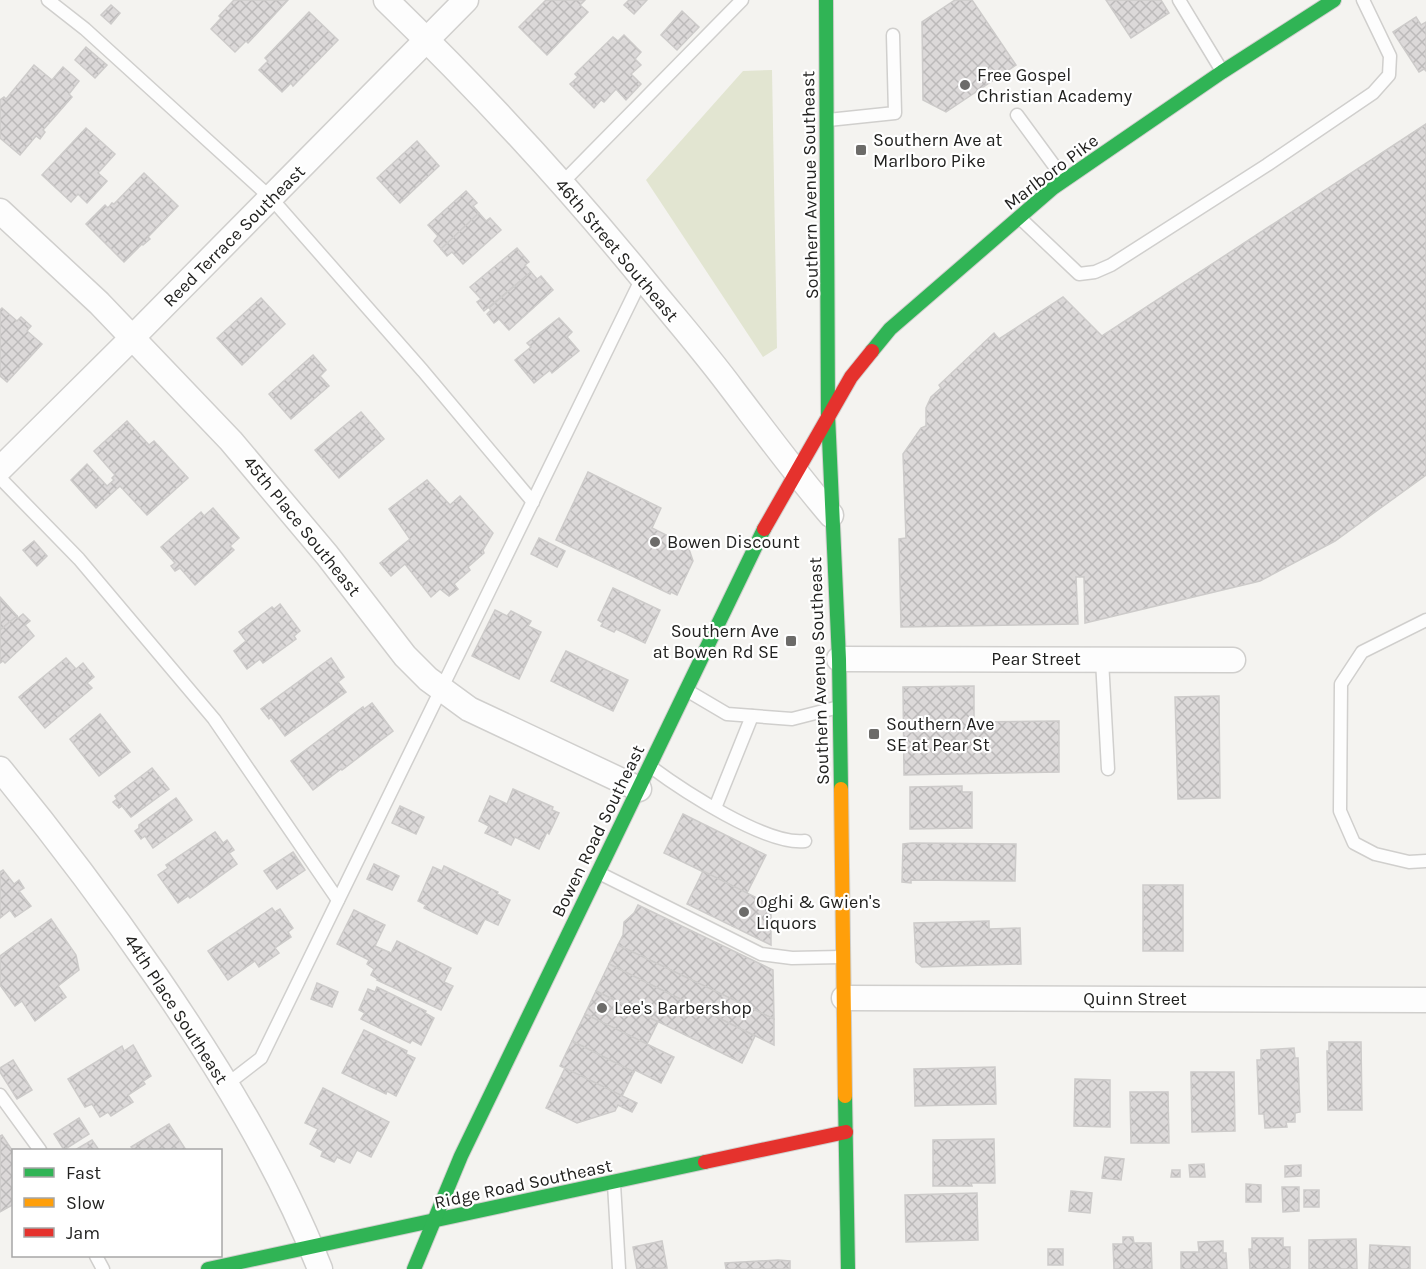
<svg xmlns="http://www.w3.org/2000/svg" width="1426" height="1269" font-family="Karla,sans-serif">
	<defs>
		<pattern id="building-cross-hatch" width="8" height="8" patternUnits="userSpaceOnUse" patternTransform="scale(1.5)"><rect width="8" height="8" fill="#dcd9d9"/><path d="M0 0l8 8M0 8l8-8" fill="none" stroke="#bcbaba"/></pattern>
	</defs>
	<rect width="100%" height="100%" fill="#f4f3f0"/>
	<polygon fill="#e2e5d1" points="772,70 777,348 763,357 646,180 743,71"/>
	<g fill="url(#building-cross-hatch)" stroke="#cdcbca" stroke-width="1.5">
		<polygon points="234,0 288,0 248,43 246,41 235,52 211,29 221,18 219,16"/>
		<polygon points="546,0 585,0 580,5 588,12 547,55 519,27"/>
		<polygon points="629,0 647,0 634,14 624,5"/>
		<polygon points="955,0 972,0 1016,65 946,112 923,100 922,22"/>
		<polygon points="1106,0 1161,0 1169,13 1131,38"/>
		<polygon points="111,5 120,13 111,24 101,15"/>
		<polygon points="682,11 699,27 677,50 661,35"/>
		<polygon points="309,12 338,40 293,86 291,83 282,92 259,70 268,61 265,58"/>
		<polygon points="1416,17 1421,25 1426,22 1426,71 1424,69 1419,72 1393,32"/>
		<polygon points="624,35 641,52 635,59 641,65 631,74 641,84 626,100 616,89 604,102 601,100 594,108 570,84 578,77 575,74 613,37 618,41"/>
		<polygon points="86,47 107,65 95,78 75,60"/>
		<polygon points="34,65 52,80 63,67 79,81 69,94 72,97 43,130 45,132 40,139 36,136 20,155 0,138 0,100 4,97 6,99"/>
		<polygon points="1426,124 1426,475 1335,541 1260,581 1085,623 1084,577 1076,577 1078,624 901,627 899,539 906,538 903,454 921,428 926,426 926,408 931,397 941,388 939,385 994,333 999,339 1063,297 1102,336"/>
		<polygon points="86,128 115,154 98,173 107,181 87,203 78,194 71,202 42,175"/>
		<polygon points="417,141 439,166 400,203 377,178"/>
		<polygon points="144,173 178,206 148,237 150,239 143,245 142,244 124,262 86,224 105,205 108,208 112,203 114,204"/>
		<polygon points="466,191 477,203 473,206 479,213 441,249 434,241 438,236 428,225"/>
		<polygon points="479,213 486,221 490,218 501,230 463,264 452,252 447,256 441,249"/>
		<polygon points="517,248 529,262 525,265 531,272 484,311 477,302 481,299 470,287"/>
		<polygon points="531,272 537,279 541,276 553,290 509,330 499,319 494,323 487,314 491,310 489,308"/>
		<polygon points="261,298 285,324 242,365 217,338"/>
		<polygon points="2,308 17,321 21,317 31,326 27,331 42,344 7,382 0,376 0,310"/>
		<polygon points="559,318 572,332 567,337 579,351 552,373 550,370 534,383 515,360 531,347 527,343"/>
		<polygon points="313,355 326,370 320,376 329,386 291,419 269,394"/>
		<polygon points="361,412 384,439 339,478 315,450"/>
		<polygon points="127,421 149,445 154,441 188,478 147,515 120,486 96,508 71,480 87,464 107,486 114,480 112,478 115,475 94,451"/>
		<polygon points="588,472 661,508 652,528 688,546 693,561 677,595 671,592 670,594 556,540"/>
		<polygon points="427,480 450,505 460,496 493,533 483,550 484,553 468,567 470,570 454,584 458,589 449,596 440,589 431,597 405,564 391,576 380,563 410,539 389,509"/>
		<polygon points="213,508 239,538 230,546 234,550 195,585 180,568 175,571 171,566 175,563 161,547 201,512 204,516"/>
		<polygon points="539,538 565,551 557,567 531,554"/>
		<polygon points="34,541 47,556 37,566 23,550"/>
		<polygon points="613,588 660,610 645,643 616,629 614,632 601,626 603,623 598,620"/>
		<polygon points="0,597 17,616 0,630"/>
		<polygon points="280,604 300,631 294,636 296,639 263,663 260,659 247,669 234,651 246,641 239,632 272,607 274,609"/>
		<polygon points="495,610 507,616 511,611 531,621 528,626 541,632 519,679 472,656"/>
		<polygon points="23,614 30,621 25,625 34,636 5,663 3,661 0,663 0,630 17,616 18,618"/>
		<polygon points="566,651 628,680 613,711 551,681"/>
		<polygon points="66,658 76,669 83,663 94,677 87,683 92,688 45,728 19,697"/>
		<polygon points="331,658 344,677 338,682 346,692 285,736 271,717 269,719 261,709"/>
		<polygon points="974,686 974,722 1059,721 1059,772 904,775 903,687"/>
		<polygon points="1219,696 1220,798 1178,799 1175,697"/>
		<polygon points="372,703 393,731 342,770 341,769 313,790 291,761 363,707 364,709"/>
		<polygon points="100,714 130,752 99,776 70,739"/>
		<polygon points="152,768 169,789 131,817 122,806 119,808 113,802 117,799 115,796"/>
		<polygon points="962,786 962,792 972,792 972,828 910,829 910,787"/>
		<polygon points="513,789 553,807 552,810 559,813 549,834 547,832 539,849 515,837 511,845 485,833 489,826 479,821 490,796 507,804"/>
		<polygon points="176,798 192,820 153,848 145,836 141,839 135,831 139,828 139,825"/>
		<polygon points="400,806 424,817 416,834 392,823"/>
		<polygon points="683,814 766,855 747,893 664,853"/>
		<polygon points="215,832 223,843 227,840 234,850 229,853 237,864 190,898 188,896 178,903 158,875 168,868 166,865"/>
		<polygon points="912,843 1016,844 1015,881 911,880 911,883 902,882 903,844"/>
		<polygon points="293,852 305,870 277,889 264,871"/>
		<polygon points="374,864 399,876 392,890 367,879"/>
		<polygon points="444,866 498,892 497,894 510,900 498,925 485,919 477,934 424,908 426,905 418,901 433,867 442,871"/>
		<polygon points="3,870 14,884 19,880 22,885 24,888 19,891 31,906 15,917 10,910 0,918 0,872"/>
		<polygon points="703,871 771,905 771,945 687,904"/>
		<rect x="1143" y="885" width="40" height="66"/>
		<polygon points="638,905 773,970 774,1019 618,945 623,935 624,922 634,913"/>
		<polygon points="272,908 275,912 280,909 293,928 288,932 291,937 275,948 279,953 259,967 255,961 228,980 208,951"/>
		<polygon points="354,910 385,925 375,946 391,953 397,941 451,968 444,982 453,986 441,1010 377,980 378,979 371,975 374,969 367,964 369,960 337,944"/>
		<polygon points="51,919 76,955 79,970 58,986 66,997 35,1021 22,1001 15,1006 0,985 0,956"/>
		<polygon points="989,921 989,929 1020,928 1021,964 922,967 916,962 914,923"/>
		<polygon points="618,945 774,1019 774,1045 609,964"/>
		<polygon points="609,964 755,1036 742,1063 596,991"/>
		<polygon points="317,983 338,992 332,1007 311,999"/>
		<polygon points="377,987 426,1011 425,1013 434,1018 421,1045 412,1040 410,1043 361,1019 365,1013 359,1010 368,989 375,992"/>
		<polygon points="596,991 658,1022 647,1044 585,1014"/>
		<polygon points="585,1014 674,1057 661,1083 635,1070 634,1072 572,1041"/>
		<polygon points="364,1030 407,1051 406,1054 415,1058 396,1096 387,1091 386,1094 342,1073"/>
		<polygon points="572,1041 634,1072 622,1096 560,1066"/>
		<polygon points="1329,1042 1361,1042 1362,1110 1328,1110 1327,1051 1329,1051"/>
		<polygon points="133,1045 151,1076 143,1081 145,1084 128,1095 133,1102 111,1116 108,1112 100,1117 92,1104 85,1107 68,1079 122,1046 124,1051"/>
		<polygon points="1294,1048 1295,1058 1298,1058 1300,1112 1295,1113 1295,1122 1286,1122 1287,1127 1265,1128 1264,1114 1259,1114 1257,1060 1261,1060 1261,1050"/>
		<polygon points="13,1060 32,1090 17,1099 0,1072 0,1068"/>
		<polygon points="995,1067 996,1104 915,1106 914,1069"/>
		<polygon points="565,1068 637,1103 632,1112 618,1105 615,1111 577,1123 546,1108"/>
		<polygon points="1191,1072 1234,1072 1235,1131 1192,1132"/>
		<polygon points="1075,1079 1110,1080 1110,1127 1074,1126"/>
		<polygon points="323,1088 389,1122 371,1157 357,1150 350,1163 337,1157 334,1162 321,1156 323,1151 310,1144 318,1129 305,1123"/>
		<polygon points="1130,1092 1168,1092 1169,1143 1131,1143"/>
		<polygon points="79,1118 89,1134 64,1150 54,1134"/>
		<polygon points="169,1124 186,1150 134,1150 131,1147"/>
		<polygon points="2,1135 14,1153 14,1204 0,1212 0,1136"/>
		<polygon points="994,1139 995,1183 971,1183 972,1186 933,1186 933,1140"/>
		<polygon points="92,1140 99,1150 75,1150"/>
		<polygon points="1105,1157 1124,1159 1121,1180 1102,1178"/>
		<polygon points="1204,1164 1205,1177 1190,1177 1189,1165"/>
		<polygon points="1301,1165 1301,1176 1285,1177 1285,1166"/>
		<polygon points="1172,1170 1180,1170 1180,1177 1171,1177"/>
		<polygon points="1246,1184 1261,1185 1261,1202 1246,1202"/>
		<polygon points="1282,1187 1299,1187 1299,1211 1283,1212"/>
		<rect x="1304" y="1190" width="15" height="17"/>
		<polygon points="1071,1191 1092,1193 1090,1213 1069,1211"/>
		<polygon points="977,1193 978,1240 906,1242 905,1195"/>
		<polygon points="1123,1237 1133,1237 1134,1243 1151,1243 1152,1269 1114,1269 1113,1244 1123,1244"/>
		<polygon points="1252,1238 1283,1238 1283,1247 1290,1247 1290,1269 1250,1269 1249,1249 1252,1249"/>
		<polygon points="1356,1239 1357,1269 1309,1269 1309,1240"/>
		<polygon points="662,1241 667,1268 637,1269 633,1247"/>
		<polygon points="1223,1241 1223,1253 1226,1253 1227,1269 1181,1269 1181,1252 1199,1252 1198,1242"/>
		<polygon points="1370,1245 1410,1247 1410,1269 1369,1269"/>
		<rect x="1048" y="1249" width="15" height="16"/>
		<polygon points="778,1260 790,1261 790,1269 726,1269 725,1263"/>
	</g>
	<g fill="none" stroke-linecap="round" stroke-linejoin="round">
		<defs>
			<g id="lane">
				<polyline points="48,0 85,29 271,198 423,371 533,502"/>
				<polyline points="1179,0 1222,71"/>
				<polyline points="1017,115 1064,179"/>
				<polyline points="828,120 895,113 893,35"/>
				<polyline points="561,184 742,0"/>
				<polyline points="1020,218 1079,274 1095,272 1111,265 1267,165 1373,93 1389,75 1390,56 1363,0"/>
				<polyline points="0,478 79,559 214,719 338,900"/>
				<polyline points="1426,620 1362,652 1341,684 1340,811 1354,843 1375,854 1409,862 1426,861"/>
				<polyline points="1102,660 1108,769"/>
				<polyline points="688,691 727,714 792,719 839,707"/>
				<path d="M651,767C682,790 767,846 805,841"/>
				<polyline points="715,808 752,716"/>
				<polyline points="599,873 761,954 792,958 841,957"/>
				<polyline points="226,1085 261,1058 642,278"/>
				<polyline points="0,1095 40,1150"/>
				<polyline points="614,1184 619,1269"/>
				<polyline points="96,1256 103,1269"/>
			</g>
			<g id="street">
				<path d="M386,0C477,88 564,182 644,280C674,317 705,352 733,390C765,432 796,474 831,515"/>
				<polyline points="0,211 99,303 231,441 327,555 405,656 428,679 469,709 639,789"/>
				<polyline points="0,469 133,337 466,0"/>
				<polyline points="839,659 1233,660"/>
				<path d="M0,769C55,836 107,905 156,976C219,1068 279,1165 320,1269"/>
				<polyline points="844,998 1426,1000"/>
			</g>
			<g id="fast">
				<polyline points="826,0 828,415 839,659 841,789"/>
				<polyline points="872,351 890,329 1053,188 1222,72 1334,0"/>
				<polyline points="845,1096 848,1269"/>
				<polyline points="208,1269 705,1162"/>
				<polyline points="414,1269 461,1156 764,529"/>
			</g>
			<polyline id="slow" points="841,789 845,1096"/>
			<g id="jam">
				<polyline points="764,529 851,377 872,351"/>
				<polyline points="705,1162 846,1132"/>
			</g>
		</defs>
		<use href="#lane" stroke="#d0cfcd" stroke-width="15"/>
		<use href="#street" stroke="#d0cfcd" stroke-width="27"/>
		<use href="#fast" stroke="#d0cfcd" stroke-width="16"/>
		<use href="#slow" stroke="#d0cfcd" stroke-width="16"/>
		<use href="#jam" stroke="#d0cfcd" stroke-width="16"/>
		<use href="#lane" stroke="#fdfdfd" stroke-width="12"/>
		<use href="#street" stroke="#fdfdfd" stroke-width="24"/>
		<use href="#fast" stroke="#30b455" stroke-width="14"/>
		<use href="#slow" stroke="#ff9f0a" stroke-width="14"/>
		<use href="#jam" stroke="#e5322d" stroke-width="14"/>
	</g>
	<g fill="#6c6b69" stroke="#fff" stroke-width="2">
		<circle cx="965" cy="85" r="6"/>
		<rect x="855" y="144" width="12" height="12" rx="3"/>
		<circle cx="655" cy="542" r="6"/>
		<rect x="785" y="635" width="12" height="12" rx="3"/>
		<rect x="868" y="728" width="12" height="12" rx="3"/>
		<circle cx="744" cy="912" r="6"/>
		<circle cx="602" cy="1008" r="6"/>
	</g>
	<g text-anchor="middle" stroke-width="4.5" stroke-linejoin="round" paint-order="stroke">
		<g font-size="18" fill="#222220" stroke="#fff" text-anchor="start">
			<text x="977" y="81">Free Gospel<tspan x="977" dy="21">Christian Academy</tspan></text>
			<text x="873" y="146">Southern Ave at<tspan x="873" dy="21">Marlboro Pike</tspan></text>
			<text x="667" y="548">Bowen Discount</text>
			<text x="779" y="637" text-anchor="end">Southern Ave<tspan x="779" dy="21">at Bowen Rd SE</tspan></text>
			<text x="886" y="730">Southern Ave<tspan x="886" dy="21">SE at Pear St</tspan></text>
			<text x="756" y="908">Oghi &amp; Gwien's<tspan x="756" dy="21">Liquors</tspan></text>
			<text x="614" y="1014">Lee's Barbershop</text>
		</g>
		<g font-size="18" fill="#222220" stroke="#fff">
			<text transform="translate(1051 172) rotate(-37)" y="6">Marlboro Pike</text>
			<text transform="translate(810 185) rotate(-91)" y="6">Southern Avenue Southeast</text>
			<text transform="translate(234 236) rotate(-45)" y="6">Reed Terrace Southeast</text>
			<text transform="translate(617 250) rotate(50)" y="6">46th Street Southeast</text>
			<text transform="translate(302 526) rotate(51)" y="6">45th Place Southeast</text>
			<text x="1036" y="665">Pear Street</text>
			<text transform="translate(819 671) rotate(-92)" y="6">Southern Avenue Southeast</text>
			<text transform="translate(598 831) rotate(-64)" y="6">Bowen Road Southeast</text>
			<text x="1135" y="1005">Quinn Street</text>
			<text transform="translate(176 1009) rotate(57)" y="6">44th Place Southeast</text>
			<text transform="translate(523 1184) rotate(-12)" y="6">Ridge Road Southeast</text>
		</g>
	</g>
	<rect x="12" y="1149" width="210" height="108" fill="#ffffff" stroke="#a7a7a6" stroke-width="1.5"/>
	<rect x="24" y="1168" width="30" height="9" fill="#30b455" stroke="#a7a7a6" stroke-width="1.5"/>
	<text x="66" y="1179" font-size="18" fill="#222220">Fast</text>
	<rect x="24" y="1198" width="30" height="9" fill="#ff9f0a" stroke="#a7a7a6" stroke-width="1.5"/>
	<text x="66" y="1209" font-size="18" fill="#222220">Slow</text>
	<rect x="24" y="1228" width="30" height="9" fill="#e5322d" stroke="#a7a7a6" stroke-width="1.5"/>
	<text x="66" y="1239" font-size="18" fill="#222220">Jam</text>
</svg>
